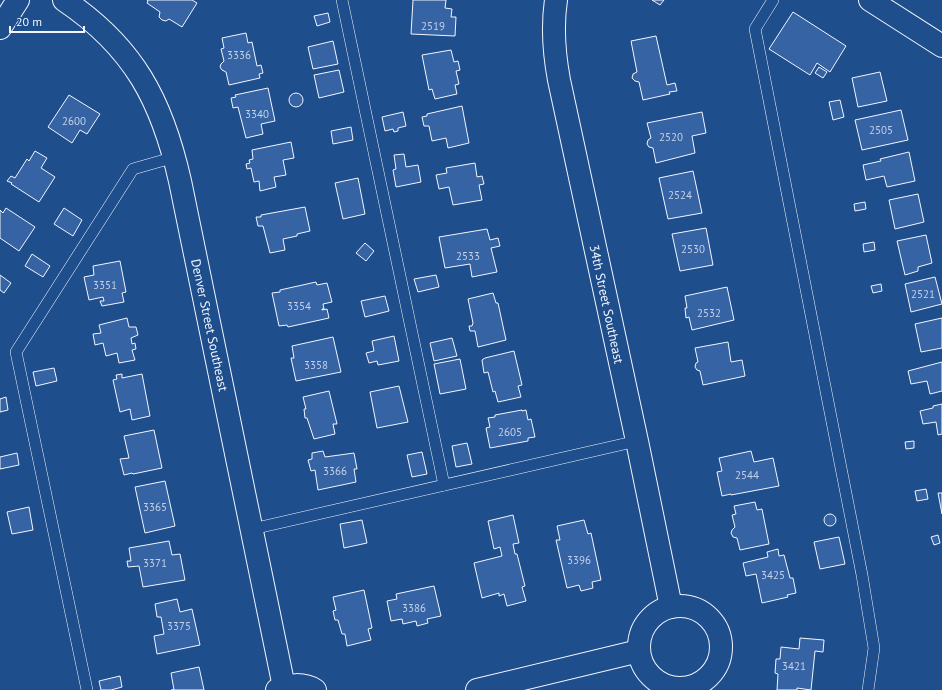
<svg xmlns="http://www.w3.org/2000/svg" width="942" height="690" font-family="'PT Sans',sans-serif">
	<rect width="100%" height="100%" fill="#1f4e8c"/>
	<g fill="#3563a3" stroke="#f2f6ff">
		<polygon points="147,0 192,0 197,3 182,27 169,19 166,21 162,20 159,17 160,12 147,3 148,1"/>
		<polygon points="413,0 446,0 445,8 452,9 451,17 456,17 455,36 411,34"/>
		<polygon points="652,0 664,0 660,5"/>
		<polygon points="793,12 846,46 830,72 817,63 810,75 769,49"/>
		<polygon points="328,13 330,22 317,26 314,16"/>
		<polygon points="246,33 248,43 252,42 257,66 261,65 263,73 259,74 260,78 229,85 226,72 222,70 220,67 221,64 224,61 221,49 224,48 222,38"/>
		<polygon points="656,36 667,85 675,83 677,91 669,92 670,94 643,100 639,82 635,81 632,78 633,74 637,72 631,41"/>
		<polygon points="333,41 338,64 313,69 308,47"/>
		<polygon points="451,50 454,62 458,61 460,70 456,71 459,84 455,85 457,94 435,99 432,89 429,90 422,55"/>
		<polygon points="819,67 827,72 823,78 815,73"/>
		<polygon points="339,70 344,92 319,98 314,75"/>
		<polygon points="880,72 887,101 858,107 852,78"/>
		<polygon points="268,88 275,121 261,124 263,134 246,138 238,107 233,108 231,98 236,97 235,95"/>
		<circle cx="296" cy="100" r="7"/>
		<polygon points="69,95 100,114 87,134 80,130 72,143 48,127"/>
		<polygon points="840,100 844,117 833,120 829,102"/>
		<polygon points="462,106 469,143 448,148 446,138 432,141 429,126 424,126 422,117 427,116 427,114"/>
		<polygon points="901,110 908,140 862,150 855,120"/>
		<polygon points="403,112 406,126 398,128 398,131 394,132 393,129 385,131 382,117"/>
		<polygon points="702,112 706,133 692,136 695,153 656,163 653,148 649,147 647,144 648,140 651,138 647,123"/>
		<polygon points="351,127 353,140 333,144 331,131"/>
		<polygon points="291,142 294,158 283,160 286,175 274,177 276,187 260,191 259,181 254,182 251,168 247,169 246,164 250,163 249,160 253,159 252,150"/>
		<polygon points="35,151 47,158 41,168 55,177 39,202 11,184 12,183 7,181 11,176 15,178 27,159 29,161"/>
		<polygon points="909,152 915,181 887,187 884,176 866,180 863,165 881,161 880,159"/>
		<polygon points="404,154 406,167 418,165 421,182 396,187 393,170 396,169 394,155"/>
		<polygon points="475,163 477,177 482,176 484,184 479,185 482,200 453,205 449,187 439,189 436,175 447,173 446,168"/>
		<polygon points="693,171 702,213 668,219 659,178"/>
		<polygon points="358,178 365,214 343,219 335,183"/>
		<polygon points="918,194 924,222 895,229 889,200"/>
		<polygon points="865,202 866,209 855,211 854,204"/>
		<polygon points="305,207 310,231 297,234 297,236 283,239 285,250 270,253 263,226 258,226 256,217 261,217 261,215"/>
		<polygon points="6,208 35,227 19,251 0,238 0,210 3,213"/>
		<polygon points="64,208 82,220 73,236 54,224"/>
		<polygon points="706,228 713,265 680,271 672,234"/>
		<polygon points="487,229 490,240 498,238 500,246 491,248 497,272 472,277 470,264 445,268 439,237"/>
		<polygon points="926,235 932,263 918,267 918,271 905,275 897,241"/>
		<polygon points="874,242 875,250 864,252 863,244"/>
		<polygon points="365,243 374,251 366,261 356,253"/>
		<polygon points="32,254 50,266 43,277 25,266"/>
		<polygon points="120,261 126,292 122,293 124,302 102,306 100,301 104,301 103,297 89,300 84,277 94,275 93,266"/>
		<polygon points="0,275 11,283 4,293 0,290"/>
		<polygon points="436,275 439,287 418,292 414,279"/>
		<polygon points="935,277 942,304 911,312 905,284"/>
		<polygon points="316,282 317,285 327,283 332,302 323,304 324,309 322,309 322,310 327,309 329,318 288,327 287,325 279,326 272,293 280,292 280,290"/>
		<polygon points="881,284 882,291 873,293 871,286"/>
		<polygon points="727,287 734,320 692,330 689,317 686,318 685,308 687,308 685,296"/>
		<polygon points="493,293 496,303 498,303 506,340 478,347 475,331 470,331 469,326 472,326 473,323 468,299"/>
		<polygon points="385,296 389,311 365,317 361,301"/>
		<polygon points="127,318 129,327 136,327 138,335 131,338 132,344 135,343 136,349 132,350 135,360 119,363 117,353 106,356 103,343 95,345 93,334 101,333 99,325"/>
		<polygon points="942,318 942,348 921,352 915,324"/>
		<polygon points="394,336 399,361 378,365 377,361 369,363 366,353 374,351 372,341"/>
		<polygon points="333,337 341,372 296,381 291,358 294,358 292,346"/>
		<polygon points="452,338 457,356 434,361 430,343"/>
		<polygon points="728,342 731,362 742,360 745,376 703,385 700,371 697,370 695,367 696,363 698,362 695,348"/>
		<polygon points="514,351 522,385 518,386 521,397 498,402 495,391 493,392 488,372 484,373 482,360 485,358"/>
		<polygon points="460,359 466,389 440,394 434,364"/>
		<polygon points="942,362 942,391 930,394 927,381 911,384 908,371"/>
		<polygon points="54,368 57,381 36,386 33,372"/>
		<polygon points="122,374 122,378 142,374 150,416 132,420 130,409 120,412 113,380 117,379 116,375"/>
		<polygon points="399,386 408,422 377,428 370,392"/>
		<polygon points="329,391 337,424 333,424 335,434 314,439 307,418 305,418 304,409 306,409 303,397"/>
		<polygon points="6,397 8,410 0,412 0,399"/>
		<polygon points="942,404 942,434 938,435 936,422 923,424 920,411 933,408 933,406"/>
		<polygon points="522,410 522,411 526,410 528,420 531,419 535,437 528,438 528,441 490,448 486,428 490,427 488,418 495,417 495,415"/>
		<polygon points="154,430 162,468 133,474 132,473 124,475 120,459 129,458 124,436"/>
		<polygon points="914,441 914,448 906,449 905,442"/>
		<polygon points="467,443 472,464 456,467 452,446"/>
		<polygon points="323,451 325,457 354,453 357,469 354,469 356,482 318,490 315,470 311,471 308,460 312,459 312,453"/>
		<polygon points="751,451 754,462 773,458 779,486 731,495 731,494 722,496 717,472 722,471 719,458"/>
		<polygon points="422,452 427,474 412,477 407,455"/>
		<polygon points="17,453 19,465 0,469 0,457"/>
		<polygon points="165,481 175,526 145,533 135,487"/>
		<polygon points="926,489 928,499 917,501 915,491"/>
		<polygon points="938,493 942,493 942,514"/>
		<polygon points="755,502 757,510 762,509 769,544 740,550 737,538 733,537 731,533 732,530 735,527 732,515 736,514 734,506"/>
		<polygon points="29,507 33,530 12,534 7,512"/>
		<circle cx="830" cy="520" r="6"/>
		<polygon points="513,515 519,543 513,544 515,554 517,554 525,586 522,587 526,601 507,606 504,594 499,596 499,593 482,598 474,563 502,556 500,547 494,549 488,521"/>
		<polygon points="362,520 367,543 344,548 340,524"/>
		<polygon points="584,520 588,534 591,533 601,580 592,582 593,588 581,591 579,585 567,588 556,540 560,540 557,526"/>
		<polygon points="938,535 940,543 934,545 931,537"/>
		<polygon points="839,537 845,564 820,569 814,542"/>
		<polygon points="169,541 172,555 180,554 185,580 143,587 139,566 128,567 127,561 131,561 129,548"/>
		<polygon points="778,549 779,556 784,555 790,578 793,578 796,593 787,595 788,597 762,603 756,574 746,576 743,563 768,557 767,552"/>
		<polygon points="434,586 441,616 427,619 428,623 417,626 416,621 403,624 402,619 391,621 387,601 397,599 396,594"/>
		<polygon points="364,590 372,628 368,629 371,640 347,646 345,634 342,634 338,620 335,620 333,611 336,610 333,597"/>
		<polygon points="177,599 180,612 192,609 200,645 157,654 154,636 164,634 161,617 157,617 155,604"/>
		<polygon points="800,638 824,640 823,652 815,651 811,690 797,688 797,690 777,690 778,674 775,673 776,659 780,659 781,647 799,649"/>
		<polygon points="199,667 204,690 171,690 174,690 171,673"/>
		<polygon points="120,676 122,687 111,690 101,690 99,681"/>
	</g>
	<g fill="none" stroke-linecap="round" stroke-linejoin="round">
		<defs>
			<g id="service">
				<polyline points="342,0 444,485"/>
				<polyline points="773,0 755,29 862,575 874,648 868,690"/>
				<polyline points="252,529 637,441"/>
				<polyline points="87,690 16,352 133,169 175,157"/>
			</g>
			<g id="minor">
				<path d="M64,0C134,47 162,101 180,181L284,687"/>
				<path d="M556,0C552,27 554,53 559,80L637,441L671,607"/>
				<polyline points="870,0 942,46"/>
				<circle cx="680" cy="647" r="41"/>
				<path d="M277,690C288,684 304,683 315,690"/>
				<polyline points="477,690 639,651"/>
			</g>
			<polyline id="trunk" points="0,28 18,0"/>
		</defs>
		<use href="#service" stroke="#f2f6ff" stroke-width="12"/>
		<use href="#minor" stroke="#f2f6ff" stroke-width="24"/>
		<use href="#trunk" stroke="#f2f6ff" stroke-width="24"/>
		<use href="#service" stroke="#1f4e8c" stroke-width="11"/>
		<use href="#minor" stroke="#1f4e8c" stroke-width="22"/>
		<use href="#trunk" stroke="#1f4e8c" stroke-width="22"/>
	</g>
	<g text-anchor="middle" stroke-width="3" stroke-linejoin="round" paint-order="stroke">
		<g font-size="11" fill="#c3d1e8">
			<text x="433" y="30">2519</text>
			<text x="239" y="59">3336</text>
			<text x="257" y="118">3340</text>
			<text x="74" y="125">2600</text>
			<text x="881" y="134">2505</text>
			<text x="671" y="141">2520</text>
			<text x="680" y="199">2524</text>
			<text x="693" y="253">2530</text>
			<text x="468" y="260">2533</text>
			<text x="105" y="289">3351</text>
			<text x="923" y="298">2521</text>
			<text x="299" y="310">3354</text>
			<text x="709" y="317">2532</text>
			<text x="316" y="369">3358</text>
			<text x="510" y="436">2605</text>
			<text x="335" y="475">3366</text>
			<text x="747" y="479">2544</text>
			<text x="155" y="511">3365</text>
			<text x="579" y="564">3396</text>
			<text x="155" y="567">3371</text>
			<text x="773" y="579">3425</text>
			<text x="414" y="612">3386</text>
			<text x="179" y="630">3375</text>
			<text x="794" y="670">3421</text>
		</g>
		<g font-size="13" fill="#f2f6ff" stroke="#1f4e8c">
			<text transform="translate(607 304) rotate(78)" y="5">34th Street Southeast</text>
			<text transform="translate(210 325) rotate(78)" y="5">Denver Street Southeast</text>
		</g>
	</g>
	<path d="M10 26v6h74v-6" fill="none" stroke="#f2f6ff" stroke-width="2"/>
	<text x="16" y="26" font-size="12" fill="#f2f6ff" stroke="#1f4e8c" stroke-width="3" paint-order="stroke">20 m</text>
</svg>
